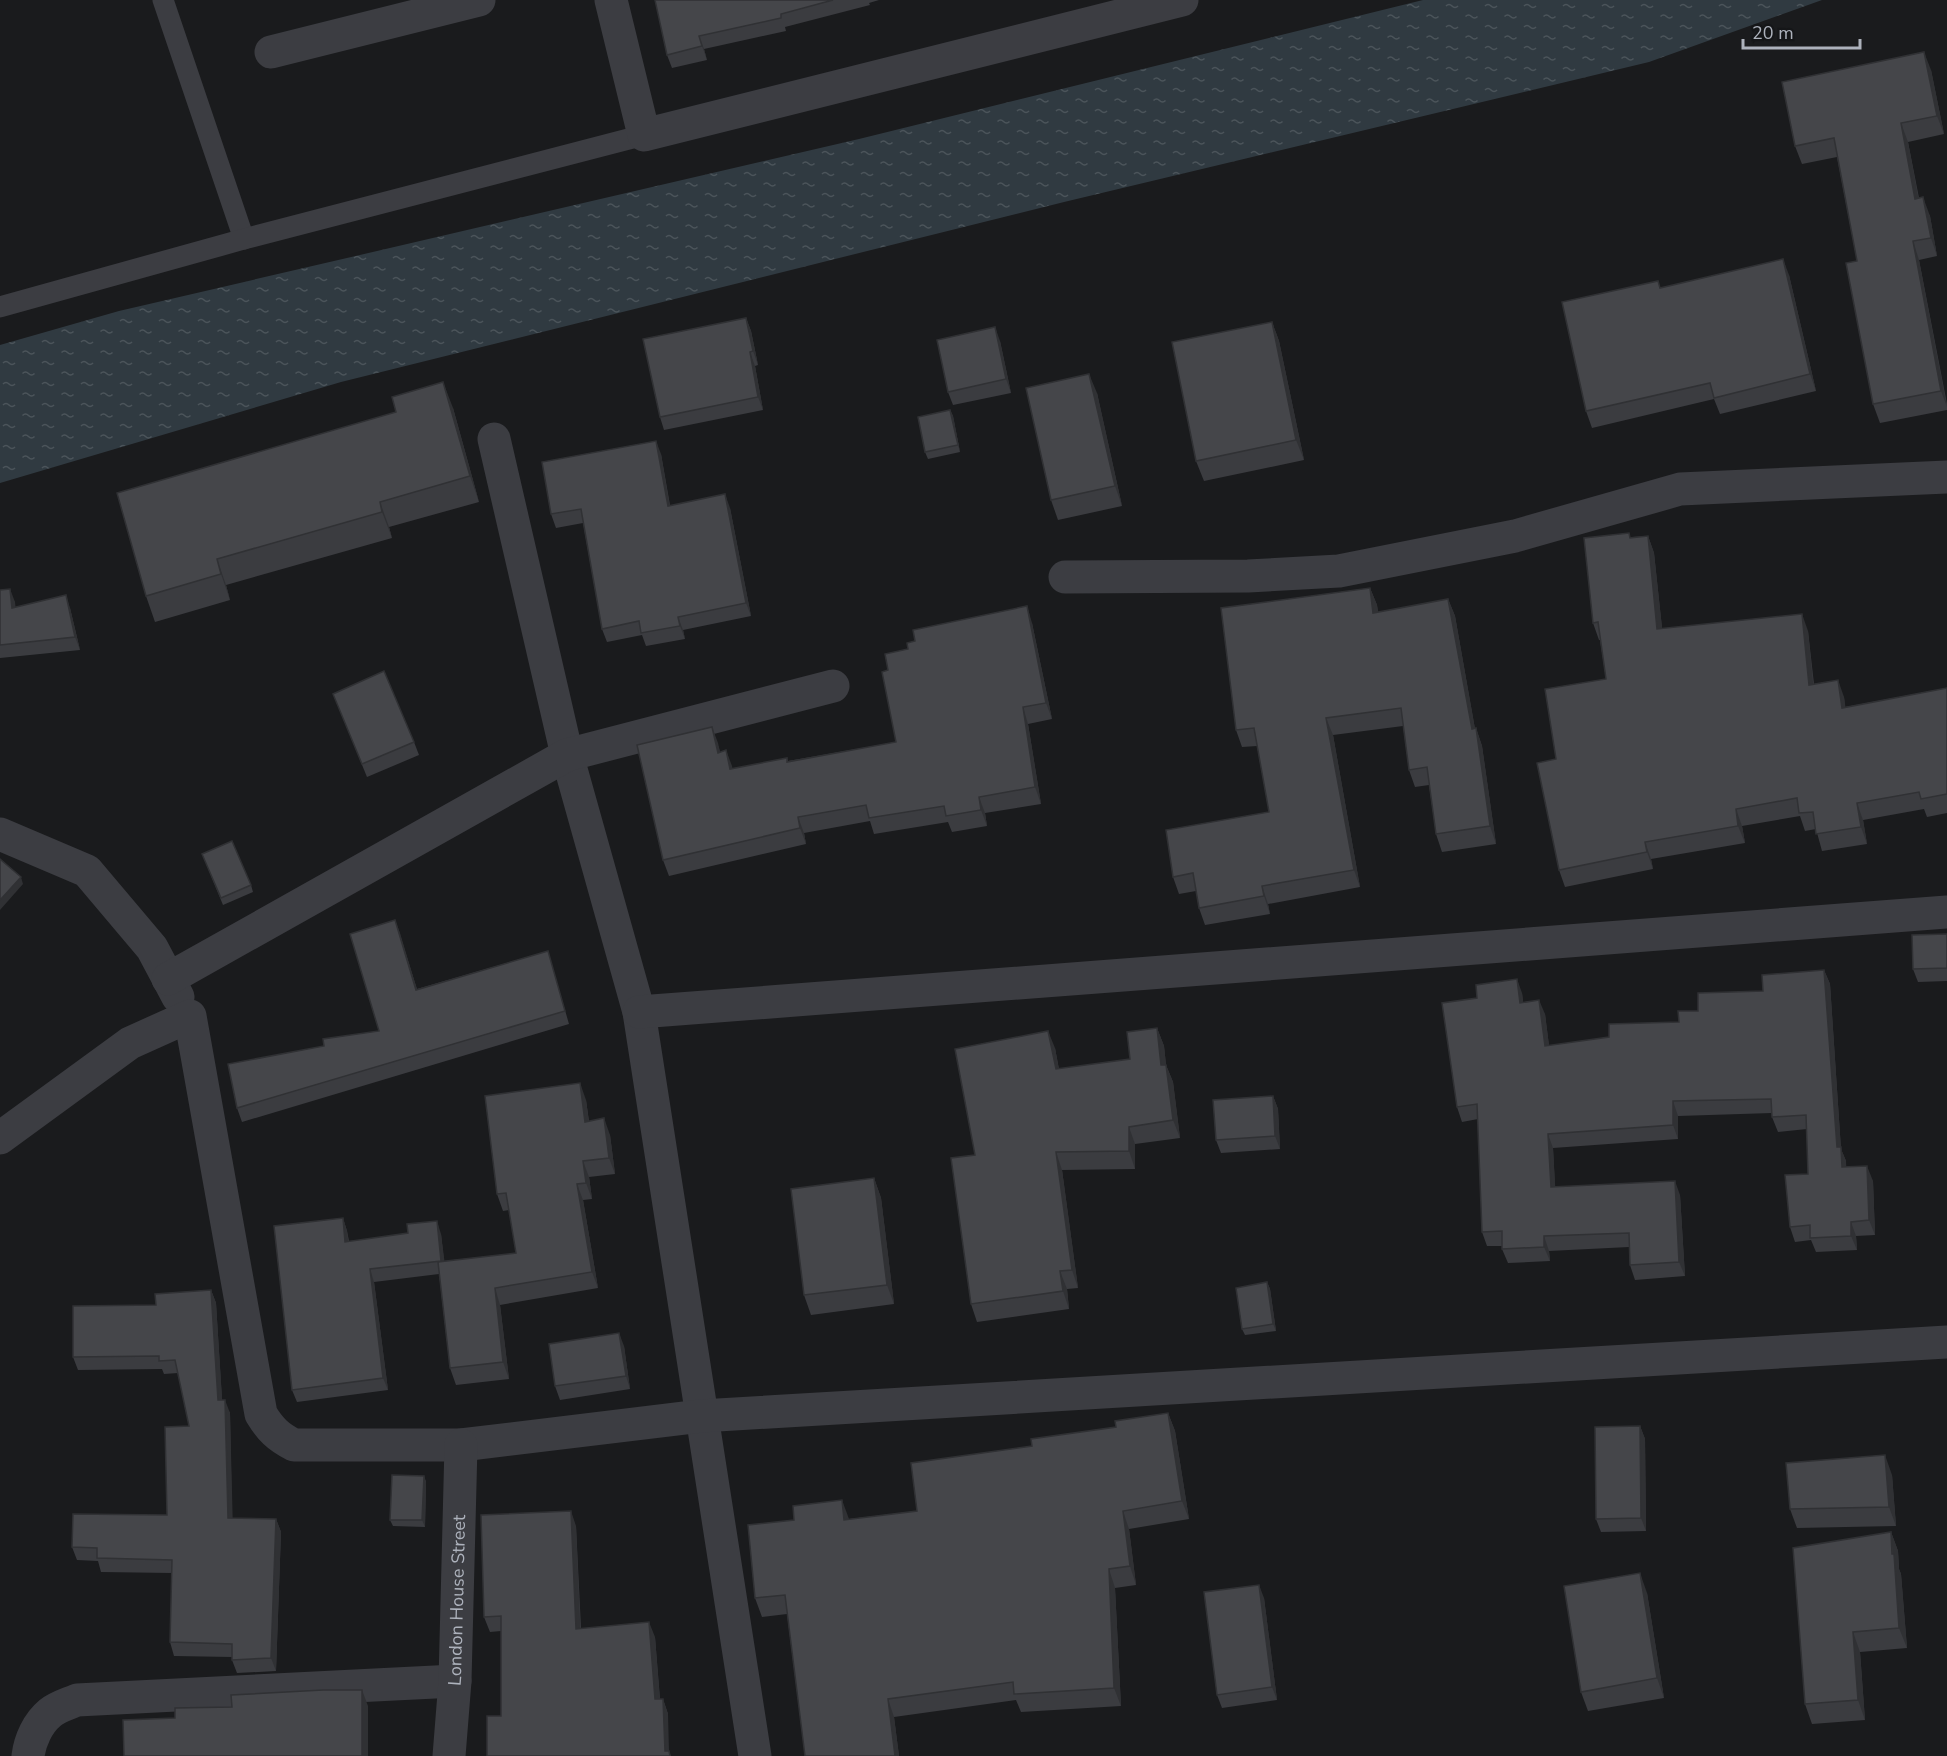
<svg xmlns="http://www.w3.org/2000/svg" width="1947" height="1756" font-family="'Nunito Sans',sans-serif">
	<defs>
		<pattern id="water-ripples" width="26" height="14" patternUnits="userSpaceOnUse" patternTransform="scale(1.5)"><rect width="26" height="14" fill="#303a41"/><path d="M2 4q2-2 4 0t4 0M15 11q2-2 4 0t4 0" fill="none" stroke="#4b545a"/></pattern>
	</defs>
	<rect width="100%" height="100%" fill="#1a1b1d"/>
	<polygon fill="url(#water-ripples)" points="1423,0 1822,0 1649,62 1064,202 341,382 0,483 0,345 119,311 859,139"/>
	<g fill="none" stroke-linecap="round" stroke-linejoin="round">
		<g stroke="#3c3d42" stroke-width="21">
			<polyline points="163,0 244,239"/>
			<polyline points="0,307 244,239 644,135"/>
		</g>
		<g stroke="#3c3d42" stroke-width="33">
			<polyline points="611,0 644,135 1182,0"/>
			<polyline points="271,52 479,0"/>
			<polyline points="494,439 567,755 639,1012 755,1756"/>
			<polyline points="1065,577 1248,576 1339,571 1515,536 1680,489 1947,477"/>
			<polyline points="0,834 87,871 152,948 178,997"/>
			<polyline points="168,979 567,755 833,686"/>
			<polyline points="639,1012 1947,912"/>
			<path d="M0,1138L130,1043L190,1016L261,1414C270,1429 278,1437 294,1445H461L701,1416L1947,1342"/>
			<path d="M28,1756C30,1740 38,1723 50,1713C57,1707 68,1704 77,1700L455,1681"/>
			<path id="s1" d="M449,1756L455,1681L461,1445"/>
		</g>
	</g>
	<g fill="#3b3c40">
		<polygon points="655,0 879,0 869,3 870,5 785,27 786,31 704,49 707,60 672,68 667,55"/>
		<polygon points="1931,70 1944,134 1908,142 1919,198 1930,216 1937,256 1919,260 1947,404 1947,410 1880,423 1873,404 1857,261 1837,157 1802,164 1795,146"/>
		<polygon points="1789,275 1816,391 1720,414 1714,399 1592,428 1586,411 1661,288"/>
		<polygon points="746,318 751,331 758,365 755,366 763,410 664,430 660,417"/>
		<polygon points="1272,322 1279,341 1304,460 1204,481 1196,461"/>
		<polygon points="1000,341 1011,393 953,405 948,392"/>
		<polygon points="1097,393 1122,506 1058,520 1051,500"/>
		<polygon points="453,408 479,502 389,527 392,538 226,585 230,600 155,622 146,596"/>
		<polygon points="950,410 953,416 960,452 928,459 925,452"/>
		<polygon points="661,454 670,505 730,508 751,616 683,630 685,639 646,646 642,635 607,642 602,629 583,523 556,528 551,514"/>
		<polygon points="1648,536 1654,553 1662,628 1808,631 1814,684 1844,697 1845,707 1947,688 1947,813 1927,817 1924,809 1863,820 1867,844 1822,851 1816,829 1805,831 1800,816 1742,826 1745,843 1651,859 1653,869 1565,887 1559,870 1556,759 1606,679 1600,640 1599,640 1593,623 1631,537"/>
		<polygon points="1370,588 1377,605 1378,612 1448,599 1455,616 1475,729 1476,728 1482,746 1496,844 1442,852 1436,834 1429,785 1415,787 1409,770 1403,726 1333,735 1360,887 1268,904 1270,914 1205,925 1199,908 1196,891 1179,894 1173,877 1269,812 1257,746 1242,747 1236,730"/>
		<polygon points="0,590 15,602 15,607 70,608 80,650 0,658"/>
		<polygon points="1032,623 1052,719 1028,724 1041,804 985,813 987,826 952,832 948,822 874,834 870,821 804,833 806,844 669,876 663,860 712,727 720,752 732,769 787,758 788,761 896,742 888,670"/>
		<polygon points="333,694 414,742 419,755 367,777"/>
		<polygon points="205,861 251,885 253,892 223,905"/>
		<polygon points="395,920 417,989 548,951 552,965 569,1024 242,1122 237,1108 324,1046 379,1031"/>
		<polygon points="1947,934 1947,981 1918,982 1913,969"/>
		<polygon points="1824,970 1830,984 1841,1149 1846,1161 1846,1167 1873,1181 1875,1235 1856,1236 1857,1250 1816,1252 1811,1240 1795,1242 1790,1227 1808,1174 1807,1129 1778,1132 1772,1117 1772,1113 1678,1116 1678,1139 1553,1148 1555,1187 1680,1195 1685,1276 1635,1280 1630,1265 1629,1247 1549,1251 1550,1261 1508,1263 1502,1249 1502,1246 1487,1246 1482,1232 1478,1119 1462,1122 1457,1107 1522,993 1523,1002 1545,1014 1549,1046 1609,1037 1679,1022 1698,1011 1763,991"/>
		<polygon points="1157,1028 1164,1046 1166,1065 1173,1082 1180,1138 1135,1144 1135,1169 1062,1170 1078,1288 1067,1289 1069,1309 977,1322 971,1304 975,1155 1055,1048 1059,1069 1130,1059"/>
		<polygon points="1273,1096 1278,1109 1280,1149 1221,1153 1216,1140"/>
		<polygon points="586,1100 589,1121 610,1135 615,1174 589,1177 592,1199 583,1200 598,1288 500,1305 509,1379 456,1385 450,1368 439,1274 374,1282 388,1390 297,1402 292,1390 343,1218 347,1231 349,1241 441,1234 444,1261 516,1253 509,1210 503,1211 497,1194"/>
		<polygon points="874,1178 881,1198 894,1304 811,1315 804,1295"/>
		<polygon points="1267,1282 1270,1289 1276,1331 1245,1335 1242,1329"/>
		<polygon points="211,1290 216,1303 222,1400 230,1413 232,1518 276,1519 281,1532 276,1671 237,1673 232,1660 232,1657 174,1656 170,1642 172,1573 101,1572 98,1561 77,1560 72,1547 167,1515 189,1426 178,1373 164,1374 162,1369 78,1370 73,1357 156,1305"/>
		<polygon points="624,1346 630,1389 560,1400 555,1386"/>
		<polygon points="1168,1413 1175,1431 1189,1519 1129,1529 1136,1585 1115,1588 1121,1706 1021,1712 1016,1700 894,1717 899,1756 805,1756 787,1614 762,1617 755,1598 794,1520 849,1519 917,1511 1032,1446 1116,1427"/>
		<polygon points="1640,1426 1645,1439 1646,1531 1601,1532 1596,1519"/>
		<polygon points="1892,1475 1896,1526 1797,1528 1790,1509"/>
		<polygon points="424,1476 426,1482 425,1527 393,1526 390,1520"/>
		<polygon points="576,1526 581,1628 655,1637 660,1699 663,1699 668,1714 501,1716 501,1631 490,1632 484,1617"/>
		<polygon points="1891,1532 1898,1551 1899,1569 1901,1574 1907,1648 1860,1652 1865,1720 1812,1724 1805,1704"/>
		<polygon points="1647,1593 1664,1698 1588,1711 1581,1692"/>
		<polygon points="1264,1598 1277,1700 1222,1708 1217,1695"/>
	</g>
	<g fill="#303134">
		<polygon points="699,36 704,49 707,60 702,46"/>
		<polygon points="1924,52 1931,70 1944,134 1937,116"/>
		<polygon points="1901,123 1908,142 1922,217 1915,199"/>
		<polygon points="1923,197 1930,216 1937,256 1931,238"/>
		<polygon points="1913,241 1919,260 1947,407 1941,391"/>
		<polygon points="1783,259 1789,275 1816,391 1810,374"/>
		<polygon points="746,318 751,331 758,365 753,351"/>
		<polygon points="1272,322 1279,341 1304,460 1296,440"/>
		<polygon points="995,327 1000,341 1011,393 1006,379"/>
		<polygon points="750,352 755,366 763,410 758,397"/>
		<polygon points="1089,374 1097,393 1122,506 1115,486"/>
		<polygon points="443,382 453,408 479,502 470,476"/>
		<polygon points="950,410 953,416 960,452 958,445"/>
		<polygon points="656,441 661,454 672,519 668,506"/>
		<polygon points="725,494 730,508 751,616 746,603"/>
		<polygon points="380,502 389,527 392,538 382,512"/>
		<polygon points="1648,536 1654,553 1664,646 1657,629"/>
		<polygon points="217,559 226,585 230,600 221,574"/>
		<polygon points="1370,588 1377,605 1380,630 1373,613"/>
		<polygon points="10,589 15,602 17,621 12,608"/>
		<polygon points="66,595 70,608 80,650 75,637"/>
		<polygon points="1448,599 1455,616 1478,746 1472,729"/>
		<polygon points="1027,606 1032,623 1052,719 1046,703"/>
		<polygon points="1802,614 1808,631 1815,702 1809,685"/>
		<polygon points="678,617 683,630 685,639 680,626"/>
		<polygon points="1838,680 1844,697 1848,725 1842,708"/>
		<polygon points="1023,707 1028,724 1041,804 1035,787"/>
		<polygon points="1326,718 1333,735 1360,887 1354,870"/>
		<polygon points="712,727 718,743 724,769 718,753"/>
		<polygon points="1476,728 1482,746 1496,844 1490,826"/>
		<polygon points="726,750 732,766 736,785 730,769"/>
		<polygon points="979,797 985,813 987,826 981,810"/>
		<polygon points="1857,803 1863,820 1867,844 1861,827"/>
		<polygon points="1736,809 1742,826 1745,843 1738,826"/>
		<polygon points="798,817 804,833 806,844 800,828"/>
		<polygon points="1645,842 1651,859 1653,869 1647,852"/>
		<polygon points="21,877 23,884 0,910 0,900"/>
		<polygon points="1262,886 1268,904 1270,914 1264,896"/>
		<polygon points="395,920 400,933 421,1003 416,990"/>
		<polygon points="1824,970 1830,984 1841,1149 1846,1161 1847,1182 1842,1167 1837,1147"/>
		<polygon points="1517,979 1522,993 1525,1017 1520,1003"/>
		<polygon points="1539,1000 1545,1014 1551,1061 1545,1046"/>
		<polygon points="1157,1028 1164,1046 1168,1083 1161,1065"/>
		<polygon points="1048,1031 1055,1048 1062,1087 1056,1069"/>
		<polygon points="1166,1065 1173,1082 1180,1138 1173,1120"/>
		<polygon points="580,1083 586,1100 591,1138 585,1122"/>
		<polygon points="1273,1096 1278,1109 1280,1149 1275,1136"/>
		<polygon points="1673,1101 1678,1116 1678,1139 1673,1125"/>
		<polygon points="604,1118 610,1135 615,1174 609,1158"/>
		<polygon points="1129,1127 1135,1144 1135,1169 1129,1151"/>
		<polygon points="1548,1134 1553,1148 1556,1201 1551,1187"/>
		<polygon points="1056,1152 1062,1170 1078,1288 1072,1270"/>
		<polygon points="583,1161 589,1177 592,1199 586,1183"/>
		<polygon points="1867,1166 1873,1181 1875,1235 1869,1220"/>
		<polygon points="874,1178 881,1198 894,1304 887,1285"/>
		<polygon points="1675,1181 1680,1195 1685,1276 1679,1262"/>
		<polygon points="577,1184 583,1200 598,1288 592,1272"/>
		<polygon points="343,1218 347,1231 350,1255 345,1242"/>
		<polygon points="437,1221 441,1234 446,1273 441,1261"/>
		<polygon points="1851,1222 1856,1236 1857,1250 1851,1236"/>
		<polygon points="1544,1236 1549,1251 1550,1261 1544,1247"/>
		<polygon points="370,1269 374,1282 388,1390 383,1378"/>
		<polygon points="1060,1271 1067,1289 1069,1309 1063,1291"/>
		<polygon points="1267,1282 1270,1289 1276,1331 1273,1324"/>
		<polygon points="495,1288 500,1305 509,1379 503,1362"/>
		<polygon points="211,1290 216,1303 223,1414 218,1400"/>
		<polygon points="619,1333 624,1346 630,1389 626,1376"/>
		<polygon points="225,1400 230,1413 233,1531 228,1518"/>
		<polygon points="1168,1413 1175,1431 1189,1519 1182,1501"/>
		<polygon points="1640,1426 1645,1439 1646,1531 1641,1518"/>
		<polygon points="1885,1455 1892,1475 1896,1526 1889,1507"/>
		<polygon points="424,1476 426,1482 425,1527 422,1520"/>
		<polygon points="842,1500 849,1519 851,1538 844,1520"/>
		<polygon points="571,1511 576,1526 581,1644 576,1629"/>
		<polygon points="1123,1511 1129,1529 1136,1585 1130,1566"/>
		<polygon points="276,1519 281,1532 276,1671 271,1658"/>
		<polygon points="1891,1532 1898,1551 1899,1569 1901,1574 1907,1648 1899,1628"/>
		<polygon points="1109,1569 1115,1588 1121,1706 1114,1688"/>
		<polygon points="1640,1573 1647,1593 1664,1698 1657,1678"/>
		<polygon points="1259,1585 1264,1598 1277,1700 1272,1687"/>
		<polygon points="649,1622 655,1637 661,1714 655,1699"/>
		<polygon points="1853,1632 1860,1652 1865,1720 1858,1700"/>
		<polygon points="362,1690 368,1706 368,1756 362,1756"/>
		<polygon points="663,1699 668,1714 669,1751 671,1756 666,1756 665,1751"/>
		<polygon points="888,1699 894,1717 899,1756 895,1756"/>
	</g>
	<g fill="#45464a" stroke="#303134" stroke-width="1.5">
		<polygon points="655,0 833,0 781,14 781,18 699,36 702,46 667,55"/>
		<polygon points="1924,52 1937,116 1901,123 1915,199 1923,197 1931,238 1913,241 1941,391 1873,404 1846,263 1857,261 1834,138 1795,146 1782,82"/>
		<polygon points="1783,259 1810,374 1714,398 1710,383 1586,411 1562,302 1658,281 1660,288"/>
		<polygon points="746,318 753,351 750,352 758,397 660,417 643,339"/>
		<polygon points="1272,322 1296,440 1196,461 1172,342"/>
		<polygon points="995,327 1006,379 948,392 937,340"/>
		<polygon points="1089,374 1115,486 1051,500 1026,388"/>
		<polygon points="443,382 470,476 380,502 382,512 217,559 221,574 146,596 117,493 396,412 392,397"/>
		<polygon points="950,410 958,445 925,452 918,417"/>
		<polygon points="656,441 668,506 725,494 746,603 678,617 680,626 641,633 639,621 602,629 581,509 551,514 542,462"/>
		<polygon points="1629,533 1630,538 1648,536 1657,629 1802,614 1809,685 1838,680 1842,708 1947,688 1947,794 1921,799 1919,792 1857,803 1861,827 1816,834 1813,812 1799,813 1797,798 1736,809 1738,826 1645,842 1647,852 1559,870 1537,763 1556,759 1545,689 1606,679 1598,622 1593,623 1584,538"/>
		<polygon points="1370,588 1373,613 1448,599 1472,729 1476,728 1490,826 1436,834 1427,767 1409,770 1401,708 1326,718 1354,870 1262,886 1264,896 1199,908 1193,873 1173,877 1166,830 1269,812 1254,728 1236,730 1221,608"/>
		<polygon points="10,589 12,608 66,595 75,637 0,645 0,590"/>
		<polygon points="1027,606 1046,703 1023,707 1035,787 979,797 981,810 946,816 944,806 869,818 866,805 798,817 800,828 663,860 637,745 712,727 718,753 726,750 730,769 787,758 787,762 896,742 882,672 888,670 885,654 908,649 907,643 915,641 913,630"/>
		<polygon points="384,671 414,742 362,764 333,694"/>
		<polygon points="232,841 251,885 221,898 202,854"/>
		<polygon points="0,859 21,877 0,900"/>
		<polygon points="395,920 416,990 548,951 565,1011 237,1108 228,1064 324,1046 323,1039 379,1031 350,934"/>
		<polygon points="1947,934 1947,968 1913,969 1912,935"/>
		<polygon points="1824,970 1837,1147 1841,1147 1842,1167 1867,1166 1869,1220 1851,1222 1851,1236 1810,1238 1810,1225 1790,1227 1785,1175 1808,1174 1806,1115 1772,1117 1771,1099 1673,1101 1673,1125 1548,1134 1551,1187 1675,1181 1679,1262 1630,1265 1629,1233 1544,1236 1544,1247 1502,1249 1502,1231 1482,1232 1477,1104 1457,1107 1442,1003 1477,998 1476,985 1517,979 1520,1003 1539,1000 1545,1046 1609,1037 1609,1024 1679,1022 1678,1011 1698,1011 1698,993 1763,991 1762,975"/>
		<polygon points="1157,1028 1161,1065 1166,1065 1173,1120 1129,1127 1129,1151 1056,1152 1072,1270 1060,1271 1063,1291 971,1304 951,1158 975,1155 955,1049 1048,1031 1056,1069 1130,1059 1127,1032"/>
		<polygon points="580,1083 585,1122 604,1118 609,1158 583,1161 586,1183 577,1184 592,1272 495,1288 503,1362 450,1368 438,1262 516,1253 506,1193 497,1194 485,1096"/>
		<polygon points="1273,1096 1275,1136 1216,1140 1213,1100"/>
		<polygon points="874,1178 887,1285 804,1295 791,1189"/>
		<polygon points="343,1218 345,1242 408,1233 407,1224 437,1221 441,1261 370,1269 383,1378 292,1390 274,1226"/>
		<polygon points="1267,1282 1273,1324 1242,1329 1236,1288"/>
		<polygon points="211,1290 218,1400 225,1400 228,1518 276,1519 271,1658 232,1660 232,1644 170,1642 172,1560 97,1558 97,1548 72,1547 73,1514 167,1515 165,1427 189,1426 175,1360 159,1361 159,1356 73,1357 73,1306 156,1305 155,1294"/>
		<polygon points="619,1333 626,1376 555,1386 549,1344"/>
		<polygon points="1168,1413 1182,1501 1123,1511 1130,1566 1109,1569 1114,1688 1014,1694 1013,1682 888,1699 895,1756 805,1756 785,1595 755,1598 748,1525 794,1520 793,1506 842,1500 844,1520 917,1511 911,1463 1032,1446 1031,1439 1116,1427 1115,1421"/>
		<polygon points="1640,1426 1641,1518 1596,1519 1595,1427"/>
		<polygon points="1885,1455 1889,1507 1790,1509 1786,1463"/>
		<polygon points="392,1475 424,1476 422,1520 390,1520"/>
		<polygon points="571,1511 576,1629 649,1622 655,1699 663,1699 665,1751 669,1751 670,1756 487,1756 487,1716 501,1716 501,1616 484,1617 481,1515"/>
		<polygon points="1891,1532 1892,1554 1894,1554 1899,1628 1853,1632 1858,1700 1805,1704 1793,1548"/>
		<polygon points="1640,1573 1657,1678 1581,1692 1564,1586"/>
		<polygon points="1259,1585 1272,1687 1217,1695 1204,1592"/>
		<polygon points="323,1690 362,1690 362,1756 124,1756 123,1720 175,1718 175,1708 232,1707 231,1695"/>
	</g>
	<g text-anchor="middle" stroke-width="4.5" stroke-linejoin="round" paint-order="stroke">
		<g font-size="18" fill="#adb2bc" stroke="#151618">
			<text dy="6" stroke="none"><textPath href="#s1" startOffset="156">London House Street</textPath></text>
		</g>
	</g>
	<path d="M1743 39v9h117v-9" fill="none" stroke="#adb2bc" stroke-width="3"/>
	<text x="1752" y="39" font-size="18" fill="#adb2bc" stroke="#151618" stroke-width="4.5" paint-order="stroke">20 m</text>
</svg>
